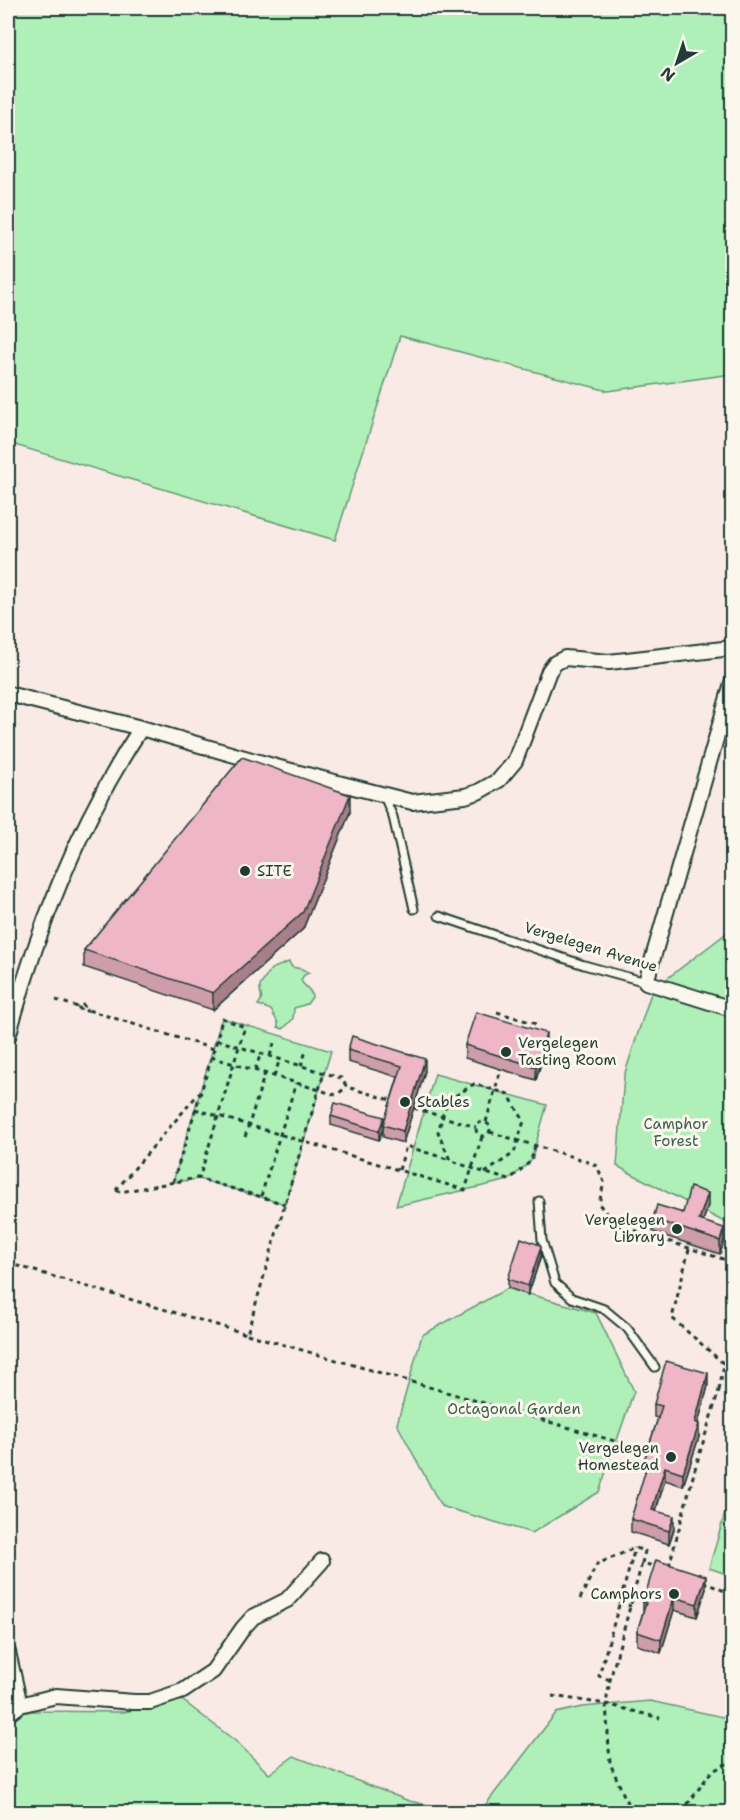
<svg xmlns="http://www.w3.org/2000/svg" width="740" height="1820" font-family="'Shantell Sans',sans-serif">
	<rect width="100%" height="100%" fill="#f9eae5"/>
	<filter id="ink" filterUnits="userSpaceOnUse"><feTurbulence type="fractalNoise" baseFrequency=".0167" numOctaves="2"/><feDisplacementMap in="SourceGraphic" scale="12" xChannelSelector="R" yChannelSelector="G"/><feConvolveMatrix kernelMatrix="1 2 1 2 8 2 1 2 1" color-interpolation-filters="sRGB"/></filter>
	<g filter="url(#ink)">
		<g fill="#aef0b8" stroke="#669676" stroke-width="1.5">
			<polygon points="8,8 732,8 732,374 608,391 400,336 335,540 8,443"/>
			<polygon points="732,929 732,1226 617,1166 624,1076 652,990"/>
			<path d="M289,962L292,967L302,969L309,973L304,975L301,980C303,987 312,988 312,997L307,1004L294,1008L293,1019L283,1029L278,1027V1023L271,1010L258,1005C265,997 259,995 260,986L271,969Z"/>
			<polygon points="222,1018 331,1051 285,1204 199,1179 173,1182"/>
			<polygon points="435,1074 547,1105 531,1161 509,1180 396,1206"/>
			<polygon points="508,1288 596,1313 634,1391 599,1492 532,1533 441,1506 397,1424 422,1335"/>
			<polygon points="732,1489 732,1576 709,1568"/>
			<polygon points="8,1699 32,1711 124,1712 182,1700 238,1743 269,1774 294,1756 409,1801 464,1812 8,1812"/>
			<polygon points="650,1701 732,1719 732,1812 480,1812 556,1713 582,1707"/>
		</g>
		<g fill="none" stroke-linecap="round" stroke-linejoin="round">
			<defs>
				<g id="service">
					<polyline points="384,796 393,817 414,909"/>
					<polyline points="439,916 584,965 646,982"/>
					<polyline points="539,1201 542,1240 555,1283 572,1298 604,1309 627,1328 655,1367"/>
				</g>
				<g id="minor">
					<polyline points="732,683 646,982 732,1009"/>
					<polyline points="8,694 141,728"/>
					<path d="M8,1037C37,928 79,823 141,728L276,767L412,802L465,796L478,792L499,780L515,761L549,671L555,663L565,658L609,662L732,648"/>
					<polyline points="8,1652 20,1705"/>
					<polyline points="8,1714 20,1705 56,1696 134,1702 150,1702 183,1691 213,1671 243,1628 253,1617 287,1600 322,1561"/>
				</g>
			</defs>
			<use href="#service" stroke="#1f3d34" stroke-width="11"/>
			<use href="#minor" stroke="#1f3d34" stroke-width="18"/>
			<g stroke="#1f3d34" stroke-width="3" stroke-dasharray="4.5 4.5" stroke-linecap="butt">
				<polyline points="56,1000 78,1007 83,1005 88,1010 214,1049"/>
				<polyline points="78,1007 83,1012 88,1010"/>
				<polyline points="497,1012 536,1024"/>
				<polyline points="217,1040 341,1078 347,1087 394,1101"/>
				<polyline points="270,1056 275,1040"/>
				<polyline points="211,1057 336,1095 347,1087"/>
				<polyline points="301,1066 306,1051"/>
				<polyline points="255,1070 261,1053"/>
				<polyline points="274,1076 280,1059"/>
				<polyline points="414,1108 476,1127"/>
				<polyline points="195,1109 465,1190 482,1137"/>
				<circle cx="483" cy="1129" r="7"/>
				<polyline points="486,1122 501,1069"/>
				<polyline points="490,1132 583,1160 597,1166 604,1182 599,1204 615,1224 732,1262"/>
				<polyline points="245,1137 265,1073"/>
				<polyline points="399,1170 406,1146 450,1160"/>
				<path d="M485,1173L514,1153L524,1121L508,1094L474,1084L447,1101L438,1132L450,1160C470,1168 489,1174 509,1180L531,1161L535,1146"/>
				<polyline points="173,1182 217,1040 222,1018 244,1027 244,1030 199,1179"/>
				<polyline points="116,1190 120,1192 197,1178 285,1204"/>
				<polyline points="116,1190 199,1093"/>
				<polyline points="261,1196 296,1083"/>
				<polyline points="689,1249 672,1318 724,1364 719,1390"/>
				<polyline points="8,1263 247,1334 303,1142 324,1073"/>
				<polyline points="247,1334 649,1451"/>
				<polyline points="669,1566 695,1469 719,1390 732,1393"/>
				<polyline points="703,1582 732,1594"/>
				<polyline points="580,1599 597,1564 635,1548 645,1551 642,1563 657,1567"/>
				<polyline points="619,1603 631,1606"/>
				<polyline points="610,1680 599,1676 635,1548"/>
				<polyline points="552,1696 606,1704 660,1718"/>
				<polyline points="631,1812 610,1763 606,1704 610,1680 642,1563"/>
				<polyline points="682,1812 711,1772 732,1761"/>
			</g>
			<use href="#service" stroke="#fbf7ec" stroke-width="7"/>
			<use href="#minor" stroke="#fbf7ec" stroke-width="14"/>
		</g>
		<g fill="#ce9dab" stroke="#1f3d34" stroke-width="1.5">
			<polygon points="350,812 303,929 213,1010 84,967 84,950"/>
			<polygon points="465,1045 546,1046 536,1080 465,1058"/>
			<polygon points="348,1050 425,1071 403,1143 383,1137 383,1128 379,1140 331,1125 331,1116 384,1123 398,1077 348,1062"/>
			<polygon points="708,1206 703,1221 724,1241 720,1254 653,1232 653,1219"/>
			<polygon points="541,1256 528,1295 508,1288 508,1279"/>
			<polygon points="708,1386 698,1423 699,1437 683,1486 665,1480 656,1511 674,1529 669,1544 631,1532 631,1519 645,1474 644,1461 658,1418 654,1417 654,1404"/>
			<polygon points="706,1589 697,1617 674,1610 661,1653 637,1645 637,1632 643,1612 643,1602"/>
		</g>
		<g fill="#a77f8b" stroke="#1f3d34" stroke-width="1.5">
			<polygon points="350,795 350,812 303,929 213,1010 213,993"/>
			<polygon points="546,1033 546,1046 536,1080 536,1067"/>
			<polygon points="425,1059 425,1071 403,1143 403,1131"/>
			<polygon points="384,1117 384,1125 379,1140 379,1131"/>
			<polygon points="708,1193 708,1206 699,1233 699,1220"/>
			<polygon points="724,1228 724,1241 720,1254 720,1241"/>
			<polygon points="541,1247 541,1256 528,1295 528,1286"/>
			<polygon points="708,1373 708,1386 695,1435 695,1422"/>
			<polygon points="699,1424 699,1437 683,1486 683,1473"/>
			<polygon points="665,1467 665,1480 652,1523 652,1510"/>
			<polygon points="674,1516 674,1529 669,1544 669,1531"/>
			<polygon points="706,1576 706,1589 697,1617 697,1604"/>
			<polygon points="674,1597 674,1610 661,1653 661,1640"/>
		</g>
		<g fill="#efb6c7" stroke="#1f3d34" stroke-width="1.5">
			<polygon points="242,757 350,795 303,912 213,993 84,950"/>
			<polygon points="476,1012 546,1033 536,1067 465,1045"/>
			<polygon points="352,1036 425,1059 403,1131 383,1125 402,1066 348,1050"/>
			<polygon points="335,1103 384,1117 379,1131 331,1116"/>
			<polygon points="690,1187 708,1193 699,1220 724,1228 720,1241 653,1219 657,1205 683,1213"/>
			<polygon points="521,1238 540,1245 541,1247 528,1286 508,1279"/>
			<polygon points="666,1361 708,1373 695,1422 699,1424 683,1473 665,1467 652,1510 674,1516 669,1531 631,1519 648,1462 644,1461 662,1406 654,1404"/>
			<polygon points="656,1560 706,1576 697,1604 674,1597 661,1640 637,1632 646,1603 643,1602"/>
		</g>
	</g>
	<g fill="#1f3d34" stroke="#fbf7ec" stroke-width="2">
		<circle cx="245" cy="871" r="6"/>
		<circle cx="506" cy="1052" r="6"/>
		<circle cx="405" cy="1102" r="6"/>
		<circle cx="677" cy="1229" r="6"/>
		<circle cx="671" cy="1457" r="6"/>
		<circle cx="674" cy="1594" r="6"/>
	</g>
	<g text-anchor="middle" stroke-width="6" stroke-linejoin="round" paint-order="stroke">
		<g font-size="15" fill="#1f3d34" stroke="#fbf7ec" text-anchor="start">
			<text x="257" y="876">SITE</text>
			<text x="518" y="1048">Vergelegen<tspan x="518" dy="17">Tasting Room</tspan></text>
			<text x="417" y="1107">Stables</text>
			<text x="665" y="1225" text-anchor="end">Vergelegen<tspan x="665" dy="17">Library</tspan></text>
			<text x="659" y="1453" text-anchor="end">Vergelegen<tspan x="659" dy="17">Homestead</tspan></text>
			<text x="662" y="1599" text-anchor="end">Camphors</text>
		</g>
		<g font-size="15" fill="#1f3d34" stroke="#fbf7ec">
			<text transform="translate(591 947) rotate(17)" y="5">Vergelegen Avenue</text>
		</g>
		<g font-size="15" fill="#3c614e" stroke="#fbf7ec">
			<text x="676" y="1129">Camphor<tspan x="676" dy="17">Forest</tspan></text>
			<text x="514" y="1414">Octagonal Garden</text>
		</g>
	</g>
	<rect width="740" height="1820" fill="none" stroke="#fbf7ec" stroke-width="30"/>
	<rect x="15" y="15" width="710" height="1790" fill="none" stroke="#1f3d34" stroke-width="2" filter="url(#ink)"/>
	<g transform="translate(677 63) rotate(219)" stroke="#fbf7ec" stroke-width="4.5" paint-order="stroke">
	<path d="M0-4.5L10 22L0 15L-10 22Z" fill="#1f3d34"/>
	<text y="-9" font-size="16" font-weight="bold" text-anchor="middle" fill="#1f3d34">N</text>
	</g>
</svg>
